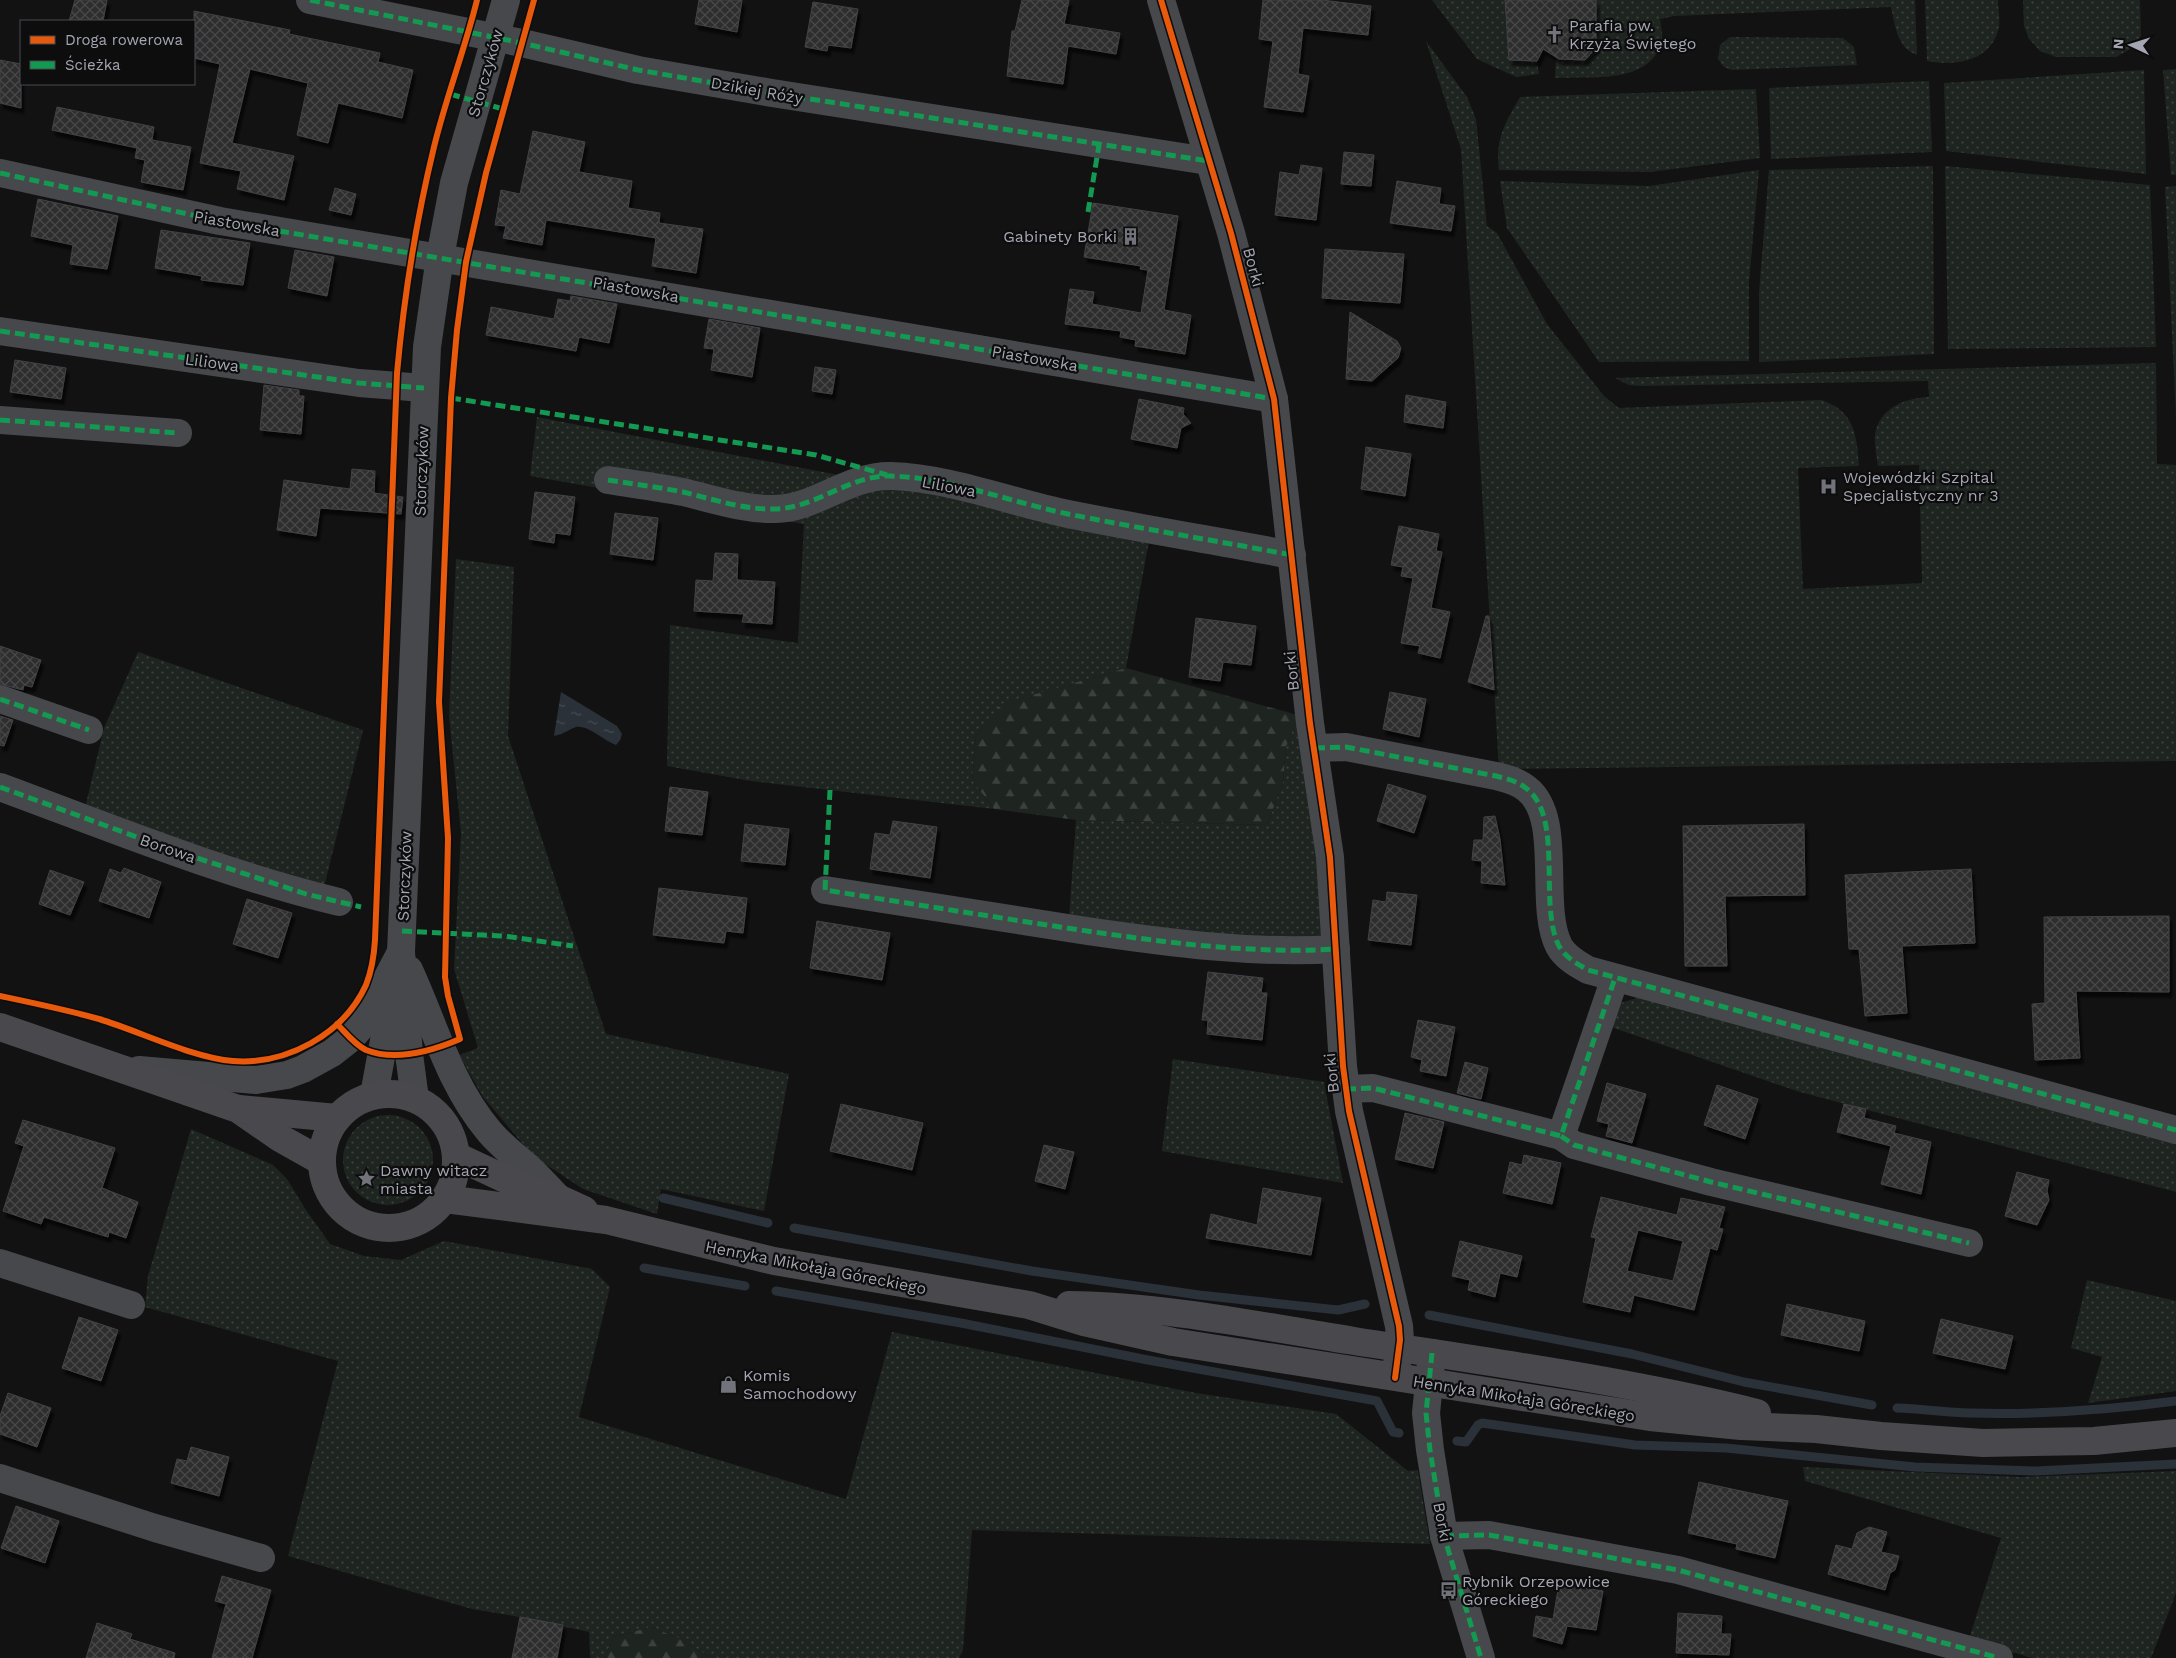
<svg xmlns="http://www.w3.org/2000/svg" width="2176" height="1658" font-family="'Work Sans',sans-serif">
	<defs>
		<pattern id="grass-dots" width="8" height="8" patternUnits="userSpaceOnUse" patternTransform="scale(1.25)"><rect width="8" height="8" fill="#1e2420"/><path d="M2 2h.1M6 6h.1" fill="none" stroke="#3c413e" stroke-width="1.8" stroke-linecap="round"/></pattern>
		<pattern id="forest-firs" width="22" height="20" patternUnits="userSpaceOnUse" patternTransform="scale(1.25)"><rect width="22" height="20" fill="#1e2420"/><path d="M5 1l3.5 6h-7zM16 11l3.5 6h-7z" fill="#3c413e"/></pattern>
		<pattern id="water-ripples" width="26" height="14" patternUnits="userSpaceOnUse" patternTransform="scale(1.25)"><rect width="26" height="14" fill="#2b3138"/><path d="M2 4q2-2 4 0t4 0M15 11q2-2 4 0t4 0" fill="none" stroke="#474c52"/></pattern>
		<pattern id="building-cross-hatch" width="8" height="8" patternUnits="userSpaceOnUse" patternTransform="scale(1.25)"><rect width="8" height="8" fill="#2d2d2e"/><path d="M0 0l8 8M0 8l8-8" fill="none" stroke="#48484a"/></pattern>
		<filter id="shadow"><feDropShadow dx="3" dy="5.5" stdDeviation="1" flood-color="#0009"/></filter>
	</defs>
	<rect width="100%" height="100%" fill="#121213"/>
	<g fill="url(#grass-dots)">
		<polygon points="1432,0 1505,0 1506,26 1515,30 1514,39 1508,44 1509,59 1537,61 1539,74 1516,77 1477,59"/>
		<path d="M1596,0H1915L1917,55C1897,48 1895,25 1891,7L1674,16L1660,19C1661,26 1663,36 1662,42C1649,85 1590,76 1555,78L1556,57L1559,59L1584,60L1596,48Z"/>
		<path d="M1925,0H1998C1998,9 2001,22 1998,31C1989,62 1954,66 1927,61Z"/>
		<polygon points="2023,0 2140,0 2141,36 2130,49 2116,57 2056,57 2040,51 2029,39 2024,26"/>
		<polygon points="1730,37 1843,38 1854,47 1857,65 1732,70 1724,67 1718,59 1720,45"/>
		<path d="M1426,41L1467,97L1476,119L1487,226L1497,233L1547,324L1604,396L1619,408L1821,400C1854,410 1857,435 1859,466L1798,468L1803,589L1922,583L1919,465L1878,466C1877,456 1873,440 1876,430C1883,406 1907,398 1929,397L1928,381L1640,386L1629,385L1615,378L2156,363L2157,464L2176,465V761L1499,769L1461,149Z"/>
		<polygon points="2176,69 2176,175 2171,175 2163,70"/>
		<polygon points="2144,70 2146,174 1946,151 1944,83"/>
		<polygon points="1929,81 1932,152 1771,159 1769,88"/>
		<path d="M1756,89L1760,158L1650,172L1499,170C1495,138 1505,124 1520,97Z"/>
		<polygon points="1933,166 1934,354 1759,362 1759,293 1769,170"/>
		<polygon points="1945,166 2150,185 2156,347 1948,349"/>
		<polygon points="1759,170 1749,282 1749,361 1599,362 1507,228 1500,181 1649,186"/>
		<polygon points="2176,186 2176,417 2165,187"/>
		<polygon points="537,417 1150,535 1126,668 1001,705 976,736 972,780 994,809 751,781 667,766 670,625 798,643 804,524 530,476"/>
		<polygon points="456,559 514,567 508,736 606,1034 789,1074 764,1211 661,1189 657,1214 583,1189 533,1156 483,1097 459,1055 478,1048 454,969 461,833 449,716"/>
		<polygon points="138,652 363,730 324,887 171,842 85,808 104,728"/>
		<polygon points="1298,715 1318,852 1325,942 1233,940 1069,918 1076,820 1267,825 1283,782 1286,747"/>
		<polygon points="1640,997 2176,1142 2176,1192 1800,1092 1608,1026 1617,1004"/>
		<polygon points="1173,1059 1324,1082 1343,1183 1162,1151"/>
		<circle cx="388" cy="1160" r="45"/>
		<polygon points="191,1129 273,1165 287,1179 306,1210 330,1244 364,1256 401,1260 444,1241 592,1269 610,1287 579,1417 846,1499 892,1332 1196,1393 1336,1414 1408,1471 1418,1470 1430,1544 972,1530 963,1650 959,1658 712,1658 678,1638 651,1627 613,1637 605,1658 590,1658 589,1632 520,1617 472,1609 288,1556 338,1361 145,1307 148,1276"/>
		<polygon points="2087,1280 2176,1301 2176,1391 2088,1403 2102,1357 2071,1348"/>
		<polygon points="1803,1467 2021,1477 2176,1471 2176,1593 2151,1658 2032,1658 1969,1639 2001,1538 1805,1481"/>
	</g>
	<g fill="url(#forest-firs)">
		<polygon points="1126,668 1298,715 1286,747 1283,782 1267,825 1076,820 994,809 972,780 976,736 1001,704"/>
		<polygon points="651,1627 678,1638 712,1658 605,1658 613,1637"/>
	</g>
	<path fill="url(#water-ripples)" d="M561,692L617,726L622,734L620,740L616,745C604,741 589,725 576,727C569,729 565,734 554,736Z"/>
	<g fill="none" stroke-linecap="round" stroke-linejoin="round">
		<g stroke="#2b3138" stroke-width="9">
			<polyline points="663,1198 768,1223"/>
			<polyline points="794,1228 1032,1271 1199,1295 1338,1310 1365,1304"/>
			<polyline points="644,1268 745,1286"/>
			<polyline points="776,1291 961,1323 1148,1360 1377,1401 1393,1432 1399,1433"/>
			<polyline points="1429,1315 1632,1354 1744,1382 1872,1405"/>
			<path d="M1897,1408C1921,1409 1945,1412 1970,1413C2039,1415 2108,1410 2176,1401"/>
			<polyline points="1457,1441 1466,1442 1478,1425 1482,1423 1635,1445 1726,1448 1915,1467 2036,1471 2176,1464"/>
		</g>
	</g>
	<g fill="url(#building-cross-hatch)" stroke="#424246" fill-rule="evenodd" filter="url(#shadow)">
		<polygon points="75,0 107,0 103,21 69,21"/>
		<polygon points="699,0 742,0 737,32 695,24"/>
		<polygon points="1022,0 1069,0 1064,24 1120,33 1116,54 1068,46 1063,84 1007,76 1012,31 1015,31"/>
		<polygon points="1263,0 1322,0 1371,6 1368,35 1303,28 1298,74 1309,76 1303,112 1264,107 1273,41 1259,39"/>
		<polygon points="1505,0 1596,0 1596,48 1585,60 1559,59 1543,49 1537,61 1509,60"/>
		<polygon points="813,2 858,9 851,48 828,45 827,51 805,47"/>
		<polygon points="194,11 290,30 289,34 380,53 378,62 413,70 402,118 338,103 328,143 297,135 308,83 250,69 232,143 294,156 284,200 237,189 241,171 200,163 220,64 194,58"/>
		<polygon points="0,60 21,64 21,108 0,103"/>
		<polygon points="57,107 154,127 152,140 191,147 183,190 141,182 145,160 135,158 137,148 52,130"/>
		<polygon points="533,131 585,142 579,172 632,181 628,208 660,213 659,223 703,229 696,273 652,266 656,238 546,220 542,245 503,238 506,226 495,225 501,190 520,194"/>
		<polygon points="1344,152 1374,155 1371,186 1341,184"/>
		<polygon points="1301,165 1322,168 1316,220 1275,215 1280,172 1299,175"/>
		<polygon points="1397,181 1441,188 1439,204 1455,206 1451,231 1390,223"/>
		<polygon points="335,188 356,194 351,215 329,210"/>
		<polygon points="38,199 118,216 107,269 70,264 73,245 31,236"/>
		<polygon points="1093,203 1178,216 1164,310 1191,315 1185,354 1135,346 1136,340 1120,337 1121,331 1065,324 1070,289 1094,292 1092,304 1141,313 1148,270 1140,269 1141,266 1084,257"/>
		<polygon points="161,230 250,243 243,285 201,280 202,276 155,268"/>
		<polygon points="1325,249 1404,254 1400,303 1322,298"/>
		<polygon points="295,250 334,257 327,296 288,288"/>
		<polygon points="571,296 617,304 609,343 579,337 576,351 486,335 491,307 554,319 558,299 570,301"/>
		<polygon points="1350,312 1397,341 1401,348 1398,358 1372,381 1346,379"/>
		<polygon points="709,319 760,328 752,377 711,370 714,349 704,348"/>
		<polygon points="15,360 66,368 61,399 10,392"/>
		<polygon points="815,367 836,370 832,394 812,391"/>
		<polygon points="264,385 299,390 299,396 304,396 301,434 260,430"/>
		<polygon points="1406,395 1446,402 1443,428 1404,422"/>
		<polygon points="1139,399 1184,408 1183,414 1191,423 1181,428 1177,448 1131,439"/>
		<polygon points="1366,447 1411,454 1405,496 1361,489"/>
		<polygon points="352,469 375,471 374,493 403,497 401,514 320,508 316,536 277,530 284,480 350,489"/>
		<polygon points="535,492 575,497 570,535 555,533 554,543 529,539"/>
		<polygon points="615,513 658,518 653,560 610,554"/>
		<polygon points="1399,526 1439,534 1436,551 1442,552 1431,608 1450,612 1440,658 1418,653 1420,646 1401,643 1413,578 1401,576 1403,567 1391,565"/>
		<polygon points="715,553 738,554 737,580 775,582 772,624 742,622 744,614 694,611 696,580 713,581"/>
		<polygon points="1486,616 1489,616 1494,690 1468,682"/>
		<polygon points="1196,618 1256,626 1251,665 1223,662 1220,681 1189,677"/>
		<polygon points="0,646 41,660 32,687 24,685 23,690 0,684"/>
		<polygon points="1390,692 1426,699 1419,737 1383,729"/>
		<polygon points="0,716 13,720 4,746 0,745"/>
		<polygon points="1388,784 1426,796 1414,833 1377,821"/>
		<polygon points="670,787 708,792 702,835 665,831"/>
		<polygon points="1495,816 1500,839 1505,885 1481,883 1482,861 1472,860 1474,840 1483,840 1484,817"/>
		<polygon points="893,821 937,827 930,878 870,869 875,833 890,835"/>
		<polygon points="745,824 789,829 785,865 741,861"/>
		<polygon points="1804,824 1805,895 1725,896 1727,966 1685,966 1683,826"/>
		<polygon points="124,868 161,882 149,918 99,901 110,869 121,873"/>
		<polygon points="1971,869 1975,943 1902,946 1907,1013 1865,1016 1859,949 1849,949 1845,875"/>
		<polygon points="50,870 84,882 70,915 39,904"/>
		<polygon points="659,888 747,898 743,933 726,931 724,943 653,935"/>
		<polygon points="1387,892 1417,895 1411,945 1368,940 1373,900 1386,902"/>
		<polygon points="247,899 292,913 278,958 233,944"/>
		<polygon points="2169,916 2169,992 2076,991 2080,1058 2035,1060 2032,1004 2045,1003 2044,917"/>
		<polygon points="817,921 890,933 882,980 810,968"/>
		<polygon points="1208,972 1263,978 1261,993 1267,993 1262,1040 1207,1034 1208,1020 1202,1020"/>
		<polygon points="1418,1020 1455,1027 1446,1076 1420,1071 1422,1060 1411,1057"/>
		<polygon points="1465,1062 1488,1068 1481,1099 1457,1093"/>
		<polygon points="1607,1083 1646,1094 1632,1143 1606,1136 1609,1124 1597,1121"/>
		<polygon points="1717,1085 1758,1099 1745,1139 1704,1125"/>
		<polygon points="841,1104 923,1123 912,1170 830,1151"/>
		<polygon points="1844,1104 1866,1109 1864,1118 1896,1126 1894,1133 1931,1142 1921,1194 1881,1184 1891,1146 1837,1132"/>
		<polygon points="1405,1113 1444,1122 1433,1168 1395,1159"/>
		<polygon points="23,1120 115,1148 102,1188 138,1202 126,1238 109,1232 108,1237 44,1217 41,1224 3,1211 24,1146 15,1143"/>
		<polygon points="1044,1145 1074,1152 1065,1189 1035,1181"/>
		<polygon points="1524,1155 1561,1163 1552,1204 1503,1193 1510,1162 1522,1165"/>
		<polygon points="2017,1172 2049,1180 2047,1191 2049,1200 2037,1225 2005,1216"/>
		<polygon points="1263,1188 1321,1198 1311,1255 1206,1238 1211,1214 1257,1225"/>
		<path d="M1601,1197L1677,1215L1681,1198L1725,1207L1719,1228L1723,1229L1717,1250L1710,1248L1694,1310L1634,1295L1630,1312L1583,1302L1596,1238L1591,1237ZM1638,1230L1683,1241L1673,1281L1627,1271Z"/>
		<polygon points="1460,1241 1522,1256 1517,1277 1500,1273 1495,1297 1468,1290 1470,1280 1452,1276"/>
		<polygon points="1787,1304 1865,1321 1859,1351 1781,1335"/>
		<polygon points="79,1317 118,1330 101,1381 62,1368"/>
		<polygon points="1941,1319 2013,1336 2005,1369 1933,1353"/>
		<polygon points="8,1393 51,1408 37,1447 0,1434 0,1416"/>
		<polygon points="191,1447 229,1457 219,1496 171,1483 177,1459 187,1461"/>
		<polygon points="1699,1482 1788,1501 1775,1558 1736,1549 1737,1544 1688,1533"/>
		<polygon points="16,1506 59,1521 45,1563 1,1548"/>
		<polygon points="1869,1527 1887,1532 1881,1552 1899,1556 1895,1570 1890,1573 1885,1590 1828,1574 1836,1545 1852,1549 1857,1533"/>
		<polygon points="222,1576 271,1590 252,1658 212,1658 226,1604 215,1601"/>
		<polygon points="1559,1584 1603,1591 1596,1630 1567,1626 1562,1644 1533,1636 1536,1616 1553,1619"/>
		<polygon points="1678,1613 1722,1616 1721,1634 1731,1634 1729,1655 1676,1653"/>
		<polygon points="520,1617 563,1625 557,1658 512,1658"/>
		<polygon points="97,1623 132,1634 130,1639 175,1653 174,1658 86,1658"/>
	</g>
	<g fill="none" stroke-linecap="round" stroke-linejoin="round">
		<g stroke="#47484b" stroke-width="28">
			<polyline points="310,0 522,43 638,70 772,93 1208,161"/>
			<polyline points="1161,0 1231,233 1274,399 1310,723 1330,857 1343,1066 1349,1111 1399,1326 1400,1340 1396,1372"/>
			<polyline points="0,173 220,221 1274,399"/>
			<polyline points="0,331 359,383 424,388"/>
			<polyline points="0,420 178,433"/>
			<path d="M608,480C633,484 658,487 683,492C712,499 745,510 775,509C817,508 848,475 891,476C951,478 1010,502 1068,514C1143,529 1217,541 1292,555"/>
			<polyline points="0,699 89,730"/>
			<path d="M1315,748L1346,747L1496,776C1507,779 1518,781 1527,789C1564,818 1538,905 1559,946C1565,957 1577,964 1588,970L2176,1130"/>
			<path d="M0,787C111,828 223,874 339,902"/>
			<path d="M825,890C913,904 1000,918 1087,931C1170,943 1252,954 1336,949"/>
			<path d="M409,970C434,1024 449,1083 488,1130C500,1145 515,1156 530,1169C540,1178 549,1189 559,1199"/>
			<polyline points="139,1070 256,1080 287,1075 303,1069 332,1053 351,1038 364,1023 401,952"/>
			<polyline points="1346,1089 1373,1088 1561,1136 1615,978"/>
			<polyline points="374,1095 394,986"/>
			<polyline points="415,1099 409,1054 401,952 427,347 440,257 454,183 506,0"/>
			<polyline points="1561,1136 1574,1145 1711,1182 1969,1243"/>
			<polyline points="0,1263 131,1305"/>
			<polyline points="1432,1353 1426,1413 1430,1450 1444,1536 1481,1658"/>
			<polyline points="0,1478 155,1528 261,1558"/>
			<polyline points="1444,1536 1489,1535 1678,1570 1999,1658"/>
		</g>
		<g stroke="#49494d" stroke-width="28">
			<polyline points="0,1027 238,1109 280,1138 321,1161"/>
			<circle cx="389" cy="1161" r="67"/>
			<polyline points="239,1109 337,1118"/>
			<polyline points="456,1156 514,1183 549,1194 584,1210"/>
			<polyline points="445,1199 606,1220 774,1261 1029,1305 1084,1322 1173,1342 1650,1417 1741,1426 1816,1429 1881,1436 1983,1443 2094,1441 2176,1433"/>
			<path d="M1069,1305C1164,1306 1260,1326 1354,1341C1489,1362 1624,1380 1757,1413"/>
		</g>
		<g stroke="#139951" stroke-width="5" stroke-dasharray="10 5" stroke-linecap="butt">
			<polyline points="310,0 522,43 638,70 772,93 1208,161"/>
			<polyline points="450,94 503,109"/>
			<polyline points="0,173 220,221 1274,399"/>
			<polyline points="1088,212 1099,145"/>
			<polyline points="0,331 359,383 424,388"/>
			<polyline points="451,398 816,455 887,475"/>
			<polyline points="0,420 178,433"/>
			<path d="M608,480C633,484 658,487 683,492C712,499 745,510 775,509C817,508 848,475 891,476C951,478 1010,502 1068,514C1143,529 1217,541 1292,555"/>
			<polyline points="0,699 89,730"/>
			<path d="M1315,748L1346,747L1496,776C1507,779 1518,781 1527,789C1564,818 1538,905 1559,946C1565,957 1577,964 1588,970L2176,1130"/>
			<polyline points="0,787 164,847 306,894 361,907"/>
			<path d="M830,790L825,890C913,904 1000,918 1087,931C1170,943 1252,954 1336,949"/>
			<polyline points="402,931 504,936 573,946"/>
			<polyline points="1346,1089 1373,1088 1561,1136 1615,978"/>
			<polyline points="1561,1136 1574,1145 1711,1182 1969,1243"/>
			<polyline points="1432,1353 1426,1413 1430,1450 1444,1536 1481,1658"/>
			<polyline points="1444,1536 1489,1535 1678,1570 1999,1658"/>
		</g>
		<defs>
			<g id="cycleway">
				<polyline points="1161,0 1231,233 1274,399 1310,723 1330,857 1343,1066 1349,1111 1399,1326 1400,1340 1395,1378"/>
				<path d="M0,996C33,1003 67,1010 99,1019C139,1031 193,1058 233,1061C286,1065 343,1035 366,985C372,970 374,956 375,940L397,373C404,296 416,221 434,147C446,97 465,49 477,0"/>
				<path d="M337,1024C345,1032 355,1045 366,1050C396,1062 432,1051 460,1039L448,996L445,977L448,838L439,702L451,398L457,330L466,262L486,173L534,0"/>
			</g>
		</defs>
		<use href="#cycleway" stroke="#0d0d0e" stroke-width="9"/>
		<use href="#cycleway" stroke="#e8590c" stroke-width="6"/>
	</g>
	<defs>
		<symbol id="church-bare" viewBox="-9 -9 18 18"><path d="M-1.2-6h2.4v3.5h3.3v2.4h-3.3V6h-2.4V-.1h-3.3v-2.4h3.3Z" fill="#71727a" stroke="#0d0d0e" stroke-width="2.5" paint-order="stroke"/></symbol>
		<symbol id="building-bare" viewBox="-9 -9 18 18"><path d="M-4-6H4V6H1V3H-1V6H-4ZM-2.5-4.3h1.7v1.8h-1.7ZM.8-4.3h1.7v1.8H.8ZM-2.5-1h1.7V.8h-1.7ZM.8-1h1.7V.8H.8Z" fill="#71727a" stroke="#0d0d0e" stroke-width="2.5" paint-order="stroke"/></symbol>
		<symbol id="hospital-bare" viewBox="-9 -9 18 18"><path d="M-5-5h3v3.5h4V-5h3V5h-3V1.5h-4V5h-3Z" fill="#71727a" stroke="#0d0d0e" stroke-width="2.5" paint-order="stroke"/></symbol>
		<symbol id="sight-bare" viewBox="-9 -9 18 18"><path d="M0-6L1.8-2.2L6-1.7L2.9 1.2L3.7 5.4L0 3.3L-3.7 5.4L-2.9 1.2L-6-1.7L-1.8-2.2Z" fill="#71727a" stroke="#0d0d0e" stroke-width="2.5" paint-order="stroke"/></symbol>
		<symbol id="shop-bare" viewBox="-9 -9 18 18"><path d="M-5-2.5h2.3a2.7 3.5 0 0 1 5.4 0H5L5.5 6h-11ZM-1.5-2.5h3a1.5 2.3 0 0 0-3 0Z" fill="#71727a" stroke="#0d0d0e" stroke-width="2.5" paint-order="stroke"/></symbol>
		<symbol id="bus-bare" viewBox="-9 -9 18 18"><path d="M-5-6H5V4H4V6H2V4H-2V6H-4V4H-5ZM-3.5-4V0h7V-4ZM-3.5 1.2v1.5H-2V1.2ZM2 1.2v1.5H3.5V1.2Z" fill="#71727a" stroke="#0d0d0e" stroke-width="2.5" paint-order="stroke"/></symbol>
	</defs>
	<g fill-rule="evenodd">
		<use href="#church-bare" x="1542" y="22" width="25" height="25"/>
		<use href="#building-bare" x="1118" y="224" width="25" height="25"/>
		<use href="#hospital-bare" x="1816" y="474" width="25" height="25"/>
		<use href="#sight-bare" x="354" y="1166" width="25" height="25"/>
		<use href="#shop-bare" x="716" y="1372" width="25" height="25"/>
		<use href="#bus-bare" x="1436" y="1578" width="25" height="25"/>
	</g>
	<g text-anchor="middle" stroke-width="4.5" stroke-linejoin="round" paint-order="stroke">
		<g font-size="16" fill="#a4a6b2" stroke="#0d0d0e" text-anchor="start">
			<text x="1569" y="31">Parafia pw.<tspan x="1569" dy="18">Krzyża Świętego</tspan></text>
			<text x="1117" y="242" text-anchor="end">Gabinety Borki</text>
			<text x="1843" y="483">Wojewódzki Szpital<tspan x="1843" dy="18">Specjalistyczny nr 3</tspan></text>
			<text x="380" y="1176">Dawny witacz<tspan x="380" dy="18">miasta</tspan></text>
			<text x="743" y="1381">Komis<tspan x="743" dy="18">Samochodowy</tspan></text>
			<text x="1462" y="1587">Rybnik Orzepowice<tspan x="1462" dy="18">Góreckiego</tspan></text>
		</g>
		<g font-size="16" fill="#a4a6b2" stroke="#0d0d0e">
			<text transform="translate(485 73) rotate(-74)" y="6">Storczyków</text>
			<text transform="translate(757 90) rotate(10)" y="6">Dzikiej Róży</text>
			<text transform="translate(237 223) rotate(10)" y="6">Piastowska</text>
			<text transform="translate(1254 267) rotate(75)" y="6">Borki</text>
			<text transform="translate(636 289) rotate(10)" y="6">Piastowska</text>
			<text transform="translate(1035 358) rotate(10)" y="6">Piastowska</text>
			<text transform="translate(212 362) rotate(8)" y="6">Liliowa</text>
			<text transform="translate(421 471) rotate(-88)" y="6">Storczyków</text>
			<text transform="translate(949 486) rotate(11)" y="6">Liliowa</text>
			<text transform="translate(1291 671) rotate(-96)" y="6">Borki</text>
			<text transform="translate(168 848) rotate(19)" y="6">Borowa</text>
			<text transform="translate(404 876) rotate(-88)" y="6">Storczyków</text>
			<text transform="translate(1331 1073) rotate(-96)" y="6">Borki</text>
			<text transform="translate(816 1267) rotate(11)" y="6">Henryka Mikołaja Góreckiego</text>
			<text transform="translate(1524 1398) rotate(9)" y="6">Henryka Mikołaja Góreckiego</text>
			<text transform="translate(1443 1522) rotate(79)" y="6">Borki</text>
		</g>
	</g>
	<rect x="20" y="20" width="175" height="65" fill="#0d0d0e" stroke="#494a50"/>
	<rect x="30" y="36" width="25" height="8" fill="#e8590c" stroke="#494a50"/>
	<text x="65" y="45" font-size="15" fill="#a4a6b2">Droga rowerowa</text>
	<rect x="30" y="61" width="25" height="8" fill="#139951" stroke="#494a50"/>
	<text x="65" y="70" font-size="15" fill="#a4a6b2">Ścieżka</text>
	<g transform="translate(2131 45) rotate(274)" stroke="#0d0d0e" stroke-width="4" paint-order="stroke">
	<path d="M0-4L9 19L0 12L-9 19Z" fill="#a4a6b2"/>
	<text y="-8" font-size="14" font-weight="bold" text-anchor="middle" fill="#a4a6b2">N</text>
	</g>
</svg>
